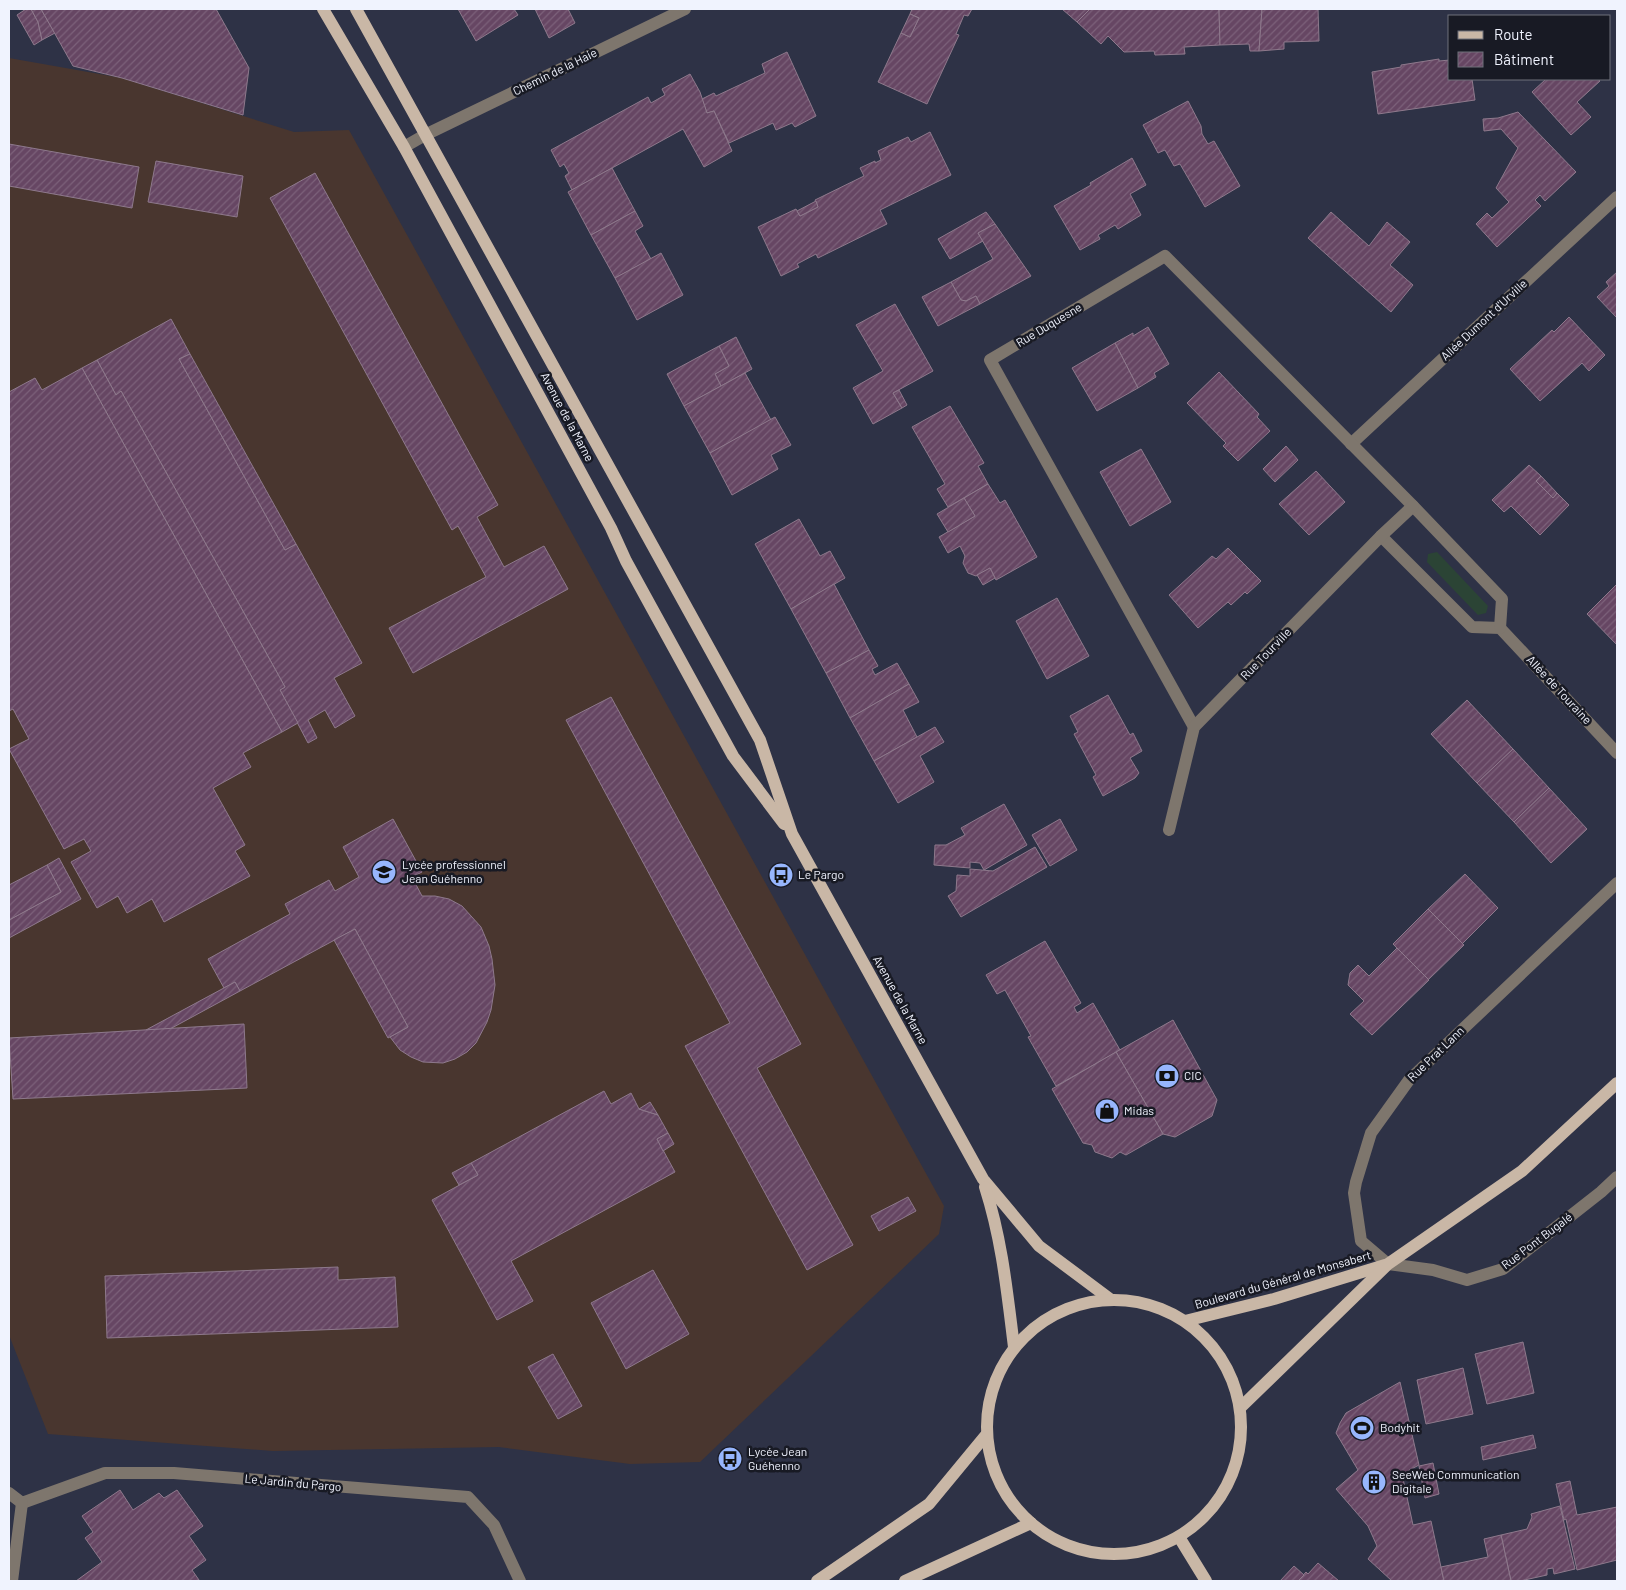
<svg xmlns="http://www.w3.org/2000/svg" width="1626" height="1590" font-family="Barlow,sans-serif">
	<defs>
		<pattern id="building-hatch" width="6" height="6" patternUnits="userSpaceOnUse" patternTransform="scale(1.25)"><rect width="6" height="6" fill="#664663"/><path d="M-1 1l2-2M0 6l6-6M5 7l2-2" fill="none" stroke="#7c617a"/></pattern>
	</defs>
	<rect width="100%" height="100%" fill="#2e3246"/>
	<polygon fill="#49362f" points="9,58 122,78 294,132 349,130 944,1206 939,1234 700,1462 630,1464 499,1447 273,1451 48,1434 9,1335"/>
	<polygon fill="#2b4435" points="1437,552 1488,606 1486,613 1478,615 1427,562 1428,554"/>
	<g fill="url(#building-hatch)" stroke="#8e798c">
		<polygon points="26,9 31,9 38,22 42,40 34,45 17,15"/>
		<polygon points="31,9 41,9 55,33 42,40 38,22"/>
		<polygon points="41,9 216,9 249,68 243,115 122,78 73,66"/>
		<polygon points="458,9 514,9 518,15 476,41"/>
		<polygon points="535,9 568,9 575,23 549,38"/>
		<polygon points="912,9 972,9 968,16 964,15 956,34 959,35 927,104 878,82 901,33 910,37 919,18 910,14"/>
		<polygon points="1062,9 1090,9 1077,22"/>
		<polygon points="1090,9 1219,9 1220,45 1184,47 1185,54 1155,55 1154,51 1124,52 1108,36 1101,44 1077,22"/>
		<polygon points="1219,9 1262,9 1259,51 1250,51 1249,44 1220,45"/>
		<polygon points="1262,9 1318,9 1319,41 1284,42 1284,49 1259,51"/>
		<polygon points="910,14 919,18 910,37 901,33"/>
		<polygon points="787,52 816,116 795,127 792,123 776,130 773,123 729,143 714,111 707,113 702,99 714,93 716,96 765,73 762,64"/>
		<polygon points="1439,59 1439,61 1450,60 1450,79 1472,79 1475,100 1378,114 1372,72 1401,67 1401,65"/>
		<polygon points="690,74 700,92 707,113 714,111 732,151 704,167 683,129 572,190 565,176 569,173 564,164 560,167 551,150 648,97 651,103 665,95 662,89"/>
		<polygon points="1546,79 1598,79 1600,81 1577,102 1591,117 1571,135 1532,92"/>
		<polygon points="1188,101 1201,126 1202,134 1208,144 1214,141 1240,186 1205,207 1180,164 1174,166 1165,150 1158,153 1143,125"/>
		<polygon points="1518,112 1576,172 1545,201 1540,195 1535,200 1541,206 1497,247 1476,224 1487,213 1492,218 1509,202 1496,188 1518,148 1501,129 1484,131 1483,119 1498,118"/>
		<polygon points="930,132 951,175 880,210 887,224 818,258 816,254 797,264 799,267 781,276 758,227 796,209 800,216 818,207 815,200 864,176 860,168 875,161 875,163 881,160 878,151 908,137 911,142"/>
		<polygon points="9,144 139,167 132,208 9,186"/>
		<polygon points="1132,158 1146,185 1130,194 1141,215 1118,229 1115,225 1098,235 1100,239 1080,250 1054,206 1091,185 1090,183"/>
		<polygon points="156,161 243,176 237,217 148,202"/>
		<polygon points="612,168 635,211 591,235 568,192"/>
		<polygon points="315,173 498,505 477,517 504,567 544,546 568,589 413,673 389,628 486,577 458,526 452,530 270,198"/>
		<polygon points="816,201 818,207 800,216 797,211"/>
		<polygon points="635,211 643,226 635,231 651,259 615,278 591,235"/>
		<polygon points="986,212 995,224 978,233 983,241 950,259 938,239"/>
		<polygon points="1331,212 1369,246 1387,222 1410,242 1390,265 1413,285 1391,312 1308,238"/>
		<polygon points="995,224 1031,276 980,304 976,296 966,301 961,300 951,282 993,259 978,233"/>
		<polygon points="661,253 683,295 637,320 615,278"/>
		<polygon points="1617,272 1617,318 1597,297 1609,286 1606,282"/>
		<polygon points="951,282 961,300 966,301 976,296 980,304 938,326 922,297"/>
		<polygon points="895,304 933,371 893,393 902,408 873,424 853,388 883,371 856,325"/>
		<polygon points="1569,317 1605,355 1589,371 1582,363 1540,401 1510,369 1552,330 1554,332"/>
		<polygon points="171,319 190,354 179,359 285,550 296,544 362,663 334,678 355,716 335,728 325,710 308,720 317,738 308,743 280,690 285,687 121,391 116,395 97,360"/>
		<polygon points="1148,327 1169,364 1154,373 1156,377 1138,388 1115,343 1133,333 1133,336"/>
		<polygon points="736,337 752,369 721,386 715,374 729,366 719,346"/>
		<polygon points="1115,343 1138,388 1097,411 1072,368"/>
		<polygon points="719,346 729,366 715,374 721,386 684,406 667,374"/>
		<polygon points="190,354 296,544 285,550 179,359"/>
		<polygon points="97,360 116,395 121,391 285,687 280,690 298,723 282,732 82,368"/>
		<polygon points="82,368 282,732 243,753 251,767 213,788 245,845 235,851 250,876 164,922 152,899 127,913 118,896 97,908 71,862 91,851 84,839 64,849 9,749 29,739 13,709 9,711 9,392 35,378 42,390"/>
		<polygon points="1219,372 1259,414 1257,417 1270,431 1238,461 1223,446 1226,443 1187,403"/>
		<polygon points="745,373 771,420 710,453 684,406"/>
		<polygon points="899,390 907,405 902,408 893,393"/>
		<polygon points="950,406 984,463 978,466 988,484 948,507 937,489 945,484 912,427"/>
		<polygon points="775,417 791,445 771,455 778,469 732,495 710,453"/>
		<polygon points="1286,446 1298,460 1275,482 1263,469"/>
		<polygon points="1141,449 1171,502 1130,526 1100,472"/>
		<polygon points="1529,465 1541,476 1536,481 1553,498 1557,493 1569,505 1540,535 1511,506 1504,512 1492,500"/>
		<polygon points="1316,471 1345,502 1309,535 1279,504"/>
		<polygon points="1541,476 1557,493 1553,498 1536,481"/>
		<polygon points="988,484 1000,503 1005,500 1037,557 996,580 990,568 976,576 968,573 963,563 965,556 960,546 948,553 939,537 975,516 964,498"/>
		<polygon points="964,498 975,516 948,532 937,514"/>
		<polygon points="799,519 820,556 830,551 845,578 791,609 755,544"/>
		<polygon points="1228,548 1261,581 1247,594 1245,592 1231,605 1228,602 1198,628 1169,595 1212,556 1216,559"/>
		<polygon points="990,568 995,578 983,585 977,575"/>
		<polygon points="834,584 869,650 826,673 791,609"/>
		<polygon points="1617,584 1617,645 1587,614"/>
		<polygon points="1057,598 1089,656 1047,679 1016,621"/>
		<polygon points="869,650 878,666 872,669 875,675 897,663 909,684 850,718 826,673"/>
		<polygon points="909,684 919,702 903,710 917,737 874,761 850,718"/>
		<polygon points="1108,695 1130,735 1133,733 1142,751 1130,758 1139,773 1135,778 1103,796 1093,777 1096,775 1074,734 1078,732 1070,716"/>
		<polygon points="611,697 801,1044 757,1068 853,1245 807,1270 685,1046 730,1023 566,720"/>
		<polygon points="1467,700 1513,749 1477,783 1431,734"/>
		<polygon points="935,727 944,742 920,756 934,782 898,803 874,761"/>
		<polygon points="1513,749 1549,788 1514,822 1477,783"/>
		<polygon points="1549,788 1587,829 1551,863 1514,822"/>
		<polygon points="1004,804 1027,845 984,870 980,863 970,862 970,868 934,865 935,845 946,845 965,835 961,828"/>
		<polygon points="393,819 422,872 412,877 422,896 435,896 449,899 462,906 481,927 489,946 492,959 495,985 491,1010 487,1022 476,1043 467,1052 455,1059 443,1063 423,1062 411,1057 400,1050 390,1037 408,1027 355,929 240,991 235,982 224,988 208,959 290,914 285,904 329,880 335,891 359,877 343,847"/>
		<polygon points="1060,819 1077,850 1050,866 1032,835"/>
		<polygon points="1035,847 1047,867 961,917 948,896 956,891 957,875 970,876 970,869 993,871"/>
		<polygon points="59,858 81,899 9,938 9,920 61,892 47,865"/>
		<polygon points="47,865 61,892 9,920 9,885"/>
		<polygon points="1465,874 1498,908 1462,944 1428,909"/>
		<polygon points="1428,909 1464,945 1428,980 1393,944"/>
		<polygon points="355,929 408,1027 388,1038 334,940"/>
		<polygon points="1045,941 1081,1003 1074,1007 1077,1013 1093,1003 1120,1050 1056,1086 1028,1037 1031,1036 1005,990 997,994 986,975"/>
		<polygon points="1397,948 1429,980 1372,1035 1350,1014 1364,1001 1348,985 1350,973 1358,965 1369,976"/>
		<polygon points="235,982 240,991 170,1029 146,1030"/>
		<polygon points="1173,1020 1217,1100 1212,1116 1175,1137 1163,1134 1116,1052"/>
		<polygon points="244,1024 247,1088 13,1099 9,1038"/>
		<polygon points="1116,1052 1163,1134 1126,1155 1120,1152 1112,1158 1095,1152 1092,1145 1083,1143 1052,1089"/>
		<polygon points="604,1091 611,1104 631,1093 639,1109 658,1115 668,1133 657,1139 675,1172 511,1261 533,1301 497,1320 432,1200 478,1175 471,1163"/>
		<polygon points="650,1102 658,1115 639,1109"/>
		<polygon points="668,1133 674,1144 663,1151 657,1139"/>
		<polygon points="471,1163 478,1175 459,1185 452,1173"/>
		<polygon points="908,1197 916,1211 879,1231 871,1216"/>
		<polygon points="338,1267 338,1280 395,1277 398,1327 107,1338 105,1276"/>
		<polygon points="653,1270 689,1334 626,1369 591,1303"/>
		<polygon points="1523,1342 1534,1393 1487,1404 1475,1354"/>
		<polygon points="553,1354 582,1406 558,1419 528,1367"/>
		<polygon points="1463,1368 1473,1414 1426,1424 1417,1380"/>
		<polygon points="1400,1382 1419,1465 1402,1474 1413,1525 1431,1521 1444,1581 1392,1581 1368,1559 1377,1546 1368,1526 1336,1489 1358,1470 1336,1433 1340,1423 1346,1413"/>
		<polygon points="1533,1435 1536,1448 1483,1460 1481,1447"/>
		<polygon points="1433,1463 1439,1494 1425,1498 1419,1466"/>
		<polygon points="1570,1481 1577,1515 1617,1507 1617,1560 1577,1570 1566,1519 1564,1520 1556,1484"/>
		<polygon points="120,1490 133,1510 159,1493 164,1498 177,1490 203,1526 189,1536 206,1560 192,1570 199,1580 197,1581 76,1581 102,1562 85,1538 93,1532 82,1516"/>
		<polygon points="1560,1506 1575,1569 1554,1574 1553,1568 1547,1569 1547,1575 1520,1581 1511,1581 1501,1535 1527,1529 1532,1517 1531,1514"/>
		<polygon points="1501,1535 1511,1581 1444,1581 1441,1567 1488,1557 1484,1539"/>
		<polygon points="1318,1563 1339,1581 1298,1581 1306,1572 1308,1574"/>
		<polygon points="1294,1566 1304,1575 1298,1581 1280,1581"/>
	</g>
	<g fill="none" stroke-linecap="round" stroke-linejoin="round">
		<g stroke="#7e766d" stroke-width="12">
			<polyline points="404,147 425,135 685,9"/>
			<polyline points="1351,444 1617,197"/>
			<polyline points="1381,536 1472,627 1500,628 1617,753"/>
			<polyline points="1194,727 990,360 1165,256 1413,506 1502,599 1500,628"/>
			<polyline points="1169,830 1194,727 1381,536 1413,506"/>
			<polyline points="1617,883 1409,1080 1371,1133 1356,1182 1354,1193 1361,1241 1388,1264 1433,1270 1467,1280 1503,1269 1601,1192 1617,1177"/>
			<polyline points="9,1493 22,1503 105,1473 174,1473 468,1497 494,1525 520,1581"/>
			<polyline points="12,1581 22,1503"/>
		</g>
		<g stroke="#c9b7a6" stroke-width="12">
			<polyline points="323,9 404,147 611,528 626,561 733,756 784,824"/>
			<polyline points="356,9 760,740 792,834 983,1179 1039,1246 1110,1299"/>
			<path d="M985,1187C1002,1240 1007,1291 1014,1347"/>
			<circle cx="1114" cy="1427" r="127"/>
			<polyline points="1185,1321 1274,1299 1385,1265"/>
			<polyline points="1240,1408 1388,1264 1522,1171 1617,1083"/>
			<polyline points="1179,1537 1206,1581"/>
			<polyline points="817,1581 929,1504 986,1435"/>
			<polyline points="905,1581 1031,1523"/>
		</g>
	</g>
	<defs>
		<symbol id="school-disc" viewBox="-11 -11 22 22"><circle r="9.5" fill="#97b6fd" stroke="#181a24"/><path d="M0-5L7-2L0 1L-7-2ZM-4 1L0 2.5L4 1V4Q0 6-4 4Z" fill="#111"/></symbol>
		<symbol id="bus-disc" viewBox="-11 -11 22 22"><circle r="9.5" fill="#97b6fd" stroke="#181a24"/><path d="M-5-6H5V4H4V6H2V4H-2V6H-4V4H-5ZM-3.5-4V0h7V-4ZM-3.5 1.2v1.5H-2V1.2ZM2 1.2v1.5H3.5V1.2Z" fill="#111"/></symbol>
		<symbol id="bank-disc" viewBox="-11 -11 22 22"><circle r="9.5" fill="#97b6fd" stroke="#181a24"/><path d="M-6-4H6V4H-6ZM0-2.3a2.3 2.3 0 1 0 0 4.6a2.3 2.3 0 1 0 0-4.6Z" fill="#111"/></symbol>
		<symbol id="shop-disc" viewBox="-11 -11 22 22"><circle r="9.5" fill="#97b6fd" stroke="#181a24"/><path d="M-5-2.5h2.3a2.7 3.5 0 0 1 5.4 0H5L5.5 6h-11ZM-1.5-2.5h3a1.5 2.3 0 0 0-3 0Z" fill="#111"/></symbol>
		<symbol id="stadium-disc" viewBox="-11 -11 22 22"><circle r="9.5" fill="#97b6fd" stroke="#181a24"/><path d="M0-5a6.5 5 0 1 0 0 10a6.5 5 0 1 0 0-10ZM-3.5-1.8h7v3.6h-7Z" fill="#111"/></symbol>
		<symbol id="building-disc" viewBox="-11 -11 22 22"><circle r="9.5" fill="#97b6fd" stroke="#181a24"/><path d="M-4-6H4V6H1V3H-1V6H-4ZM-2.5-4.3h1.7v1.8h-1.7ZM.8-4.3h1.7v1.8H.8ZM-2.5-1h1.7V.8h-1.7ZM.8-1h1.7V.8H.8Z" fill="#111"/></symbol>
	</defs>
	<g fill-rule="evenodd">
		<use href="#school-disc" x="370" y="858" width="28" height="28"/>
		<use href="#bus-disc" x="767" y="861" width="28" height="28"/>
		<use href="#bank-disc" x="1153" y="1062" width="28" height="28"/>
		<use href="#shop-disc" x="1093" y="1097" width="28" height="28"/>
		<use href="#stadium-disc" x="1348" y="1414" width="28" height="28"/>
		<use href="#bus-disc" x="716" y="1445" width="28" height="28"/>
		<use href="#building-disc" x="1360" y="1468" width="28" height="28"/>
	</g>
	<g text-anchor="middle" stroke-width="5" stroke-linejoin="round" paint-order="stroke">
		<g font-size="12" fill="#f0f3fe" stroke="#181a24">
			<text transform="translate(555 72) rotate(-26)" y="4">Chemin de la Haie</text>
			<text transform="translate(1484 320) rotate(-43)" y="4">Allée Dumont d'Urville</text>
			<text transform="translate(1049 325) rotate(-31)" y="4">Rue Duquesne</text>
			<text transform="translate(567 417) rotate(62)" y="4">Avenue de la Marne</text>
			<text transform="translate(1266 654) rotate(-46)" y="4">Rue Tourville</text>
			<text transform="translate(1559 690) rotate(47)" y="4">Allée de Touraine</text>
			<text transform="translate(900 1000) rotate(61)" y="4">Avenue de la Marne</text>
			<text transform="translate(1436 1054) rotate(-44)" y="4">Rue Prat Lann</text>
			<text transform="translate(1537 1241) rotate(-37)" y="4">Rue Pont Bugalé</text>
			<text transform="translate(1283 1280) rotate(-16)" y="4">Boulevard du Général de Monsabert</text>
			<text transform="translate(293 1483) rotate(5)" y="4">Le Jardin du Pargo</text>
		</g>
		<g font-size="12" fill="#f0f3fe" stroke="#181a24" text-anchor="start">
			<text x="402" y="869">Lycée professionnel<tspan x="402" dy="14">Jean Guéhenno</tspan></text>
			<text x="798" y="879">Le Pargo</text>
			<text x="1184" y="1080">CIC</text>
			<text x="1124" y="1115">Midas</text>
			<text x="1380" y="1432">Bodyhit</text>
			<text x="748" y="1456">Lycée Jean<tspan x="748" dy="14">Guéhenno</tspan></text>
			<text x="1392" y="1479">SeeWeb Communication<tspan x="1392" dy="14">Digitale</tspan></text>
		</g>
	</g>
	<rect width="1626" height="1590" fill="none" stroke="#f0f3fe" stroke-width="20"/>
	<rect x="1448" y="15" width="162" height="65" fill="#181a24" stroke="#6e717b"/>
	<rect x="1458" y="31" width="25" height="8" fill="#c9b7a6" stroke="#6e717b"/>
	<text x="1494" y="40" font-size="15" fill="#f0f3fe">Route</text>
	<rect x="1458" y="52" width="25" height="15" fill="url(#building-hatch)" stroke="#6e717b"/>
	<text x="1494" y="65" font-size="15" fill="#f0f3fe">Bâtiment</text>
</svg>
